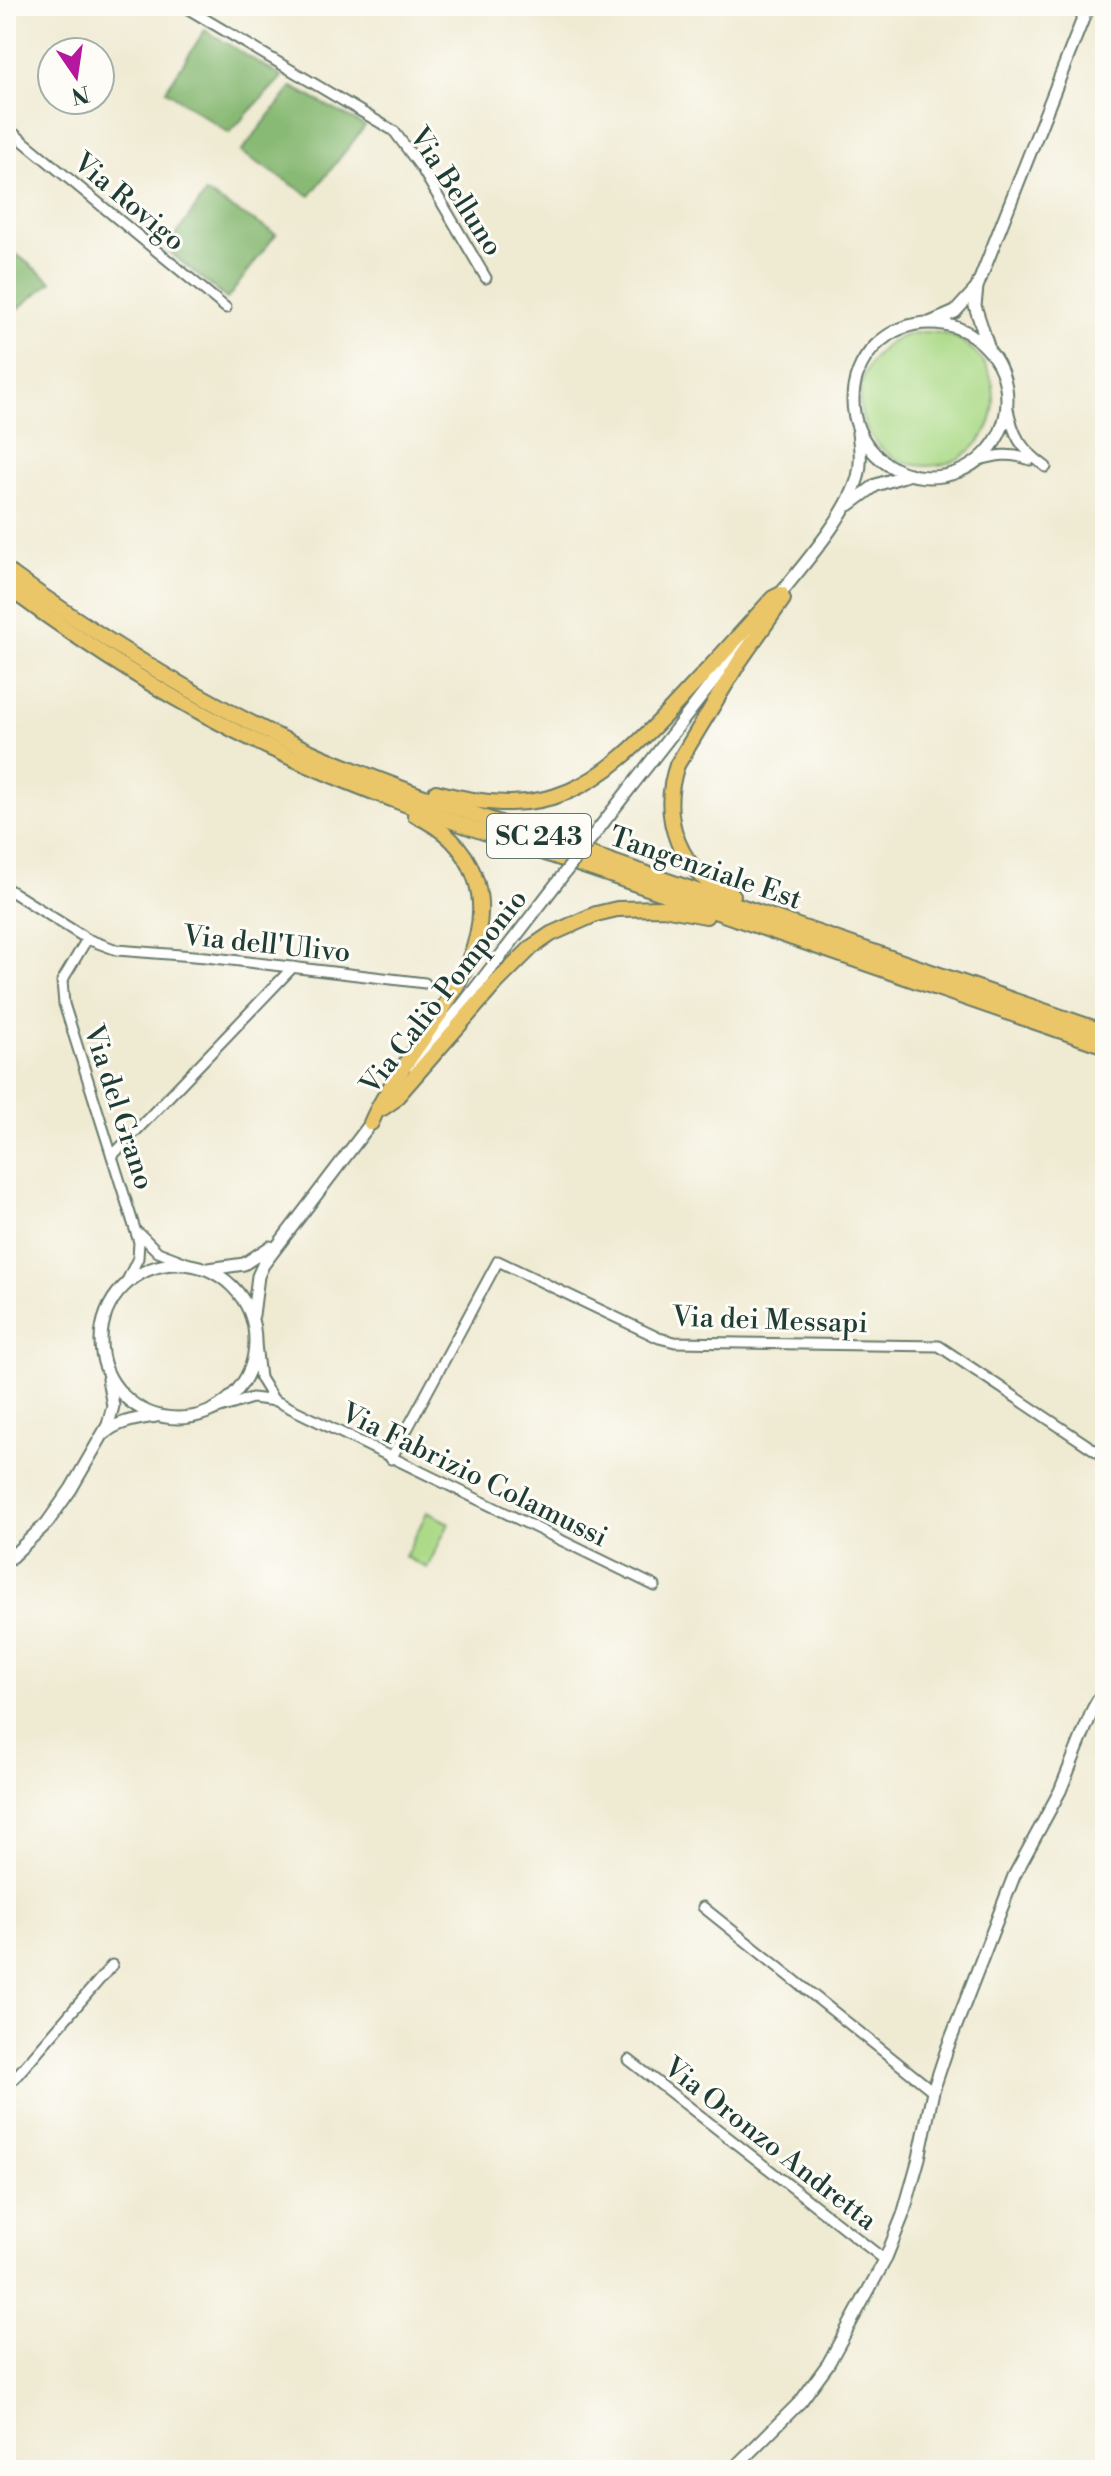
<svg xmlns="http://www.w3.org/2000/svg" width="1111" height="2476" font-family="'Libre Bodoni',serif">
	<rect width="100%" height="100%" fill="#fdfcf7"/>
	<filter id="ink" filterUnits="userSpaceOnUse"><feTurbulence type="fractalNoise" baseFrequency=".0125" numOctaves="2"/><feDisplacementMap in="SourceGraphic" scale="16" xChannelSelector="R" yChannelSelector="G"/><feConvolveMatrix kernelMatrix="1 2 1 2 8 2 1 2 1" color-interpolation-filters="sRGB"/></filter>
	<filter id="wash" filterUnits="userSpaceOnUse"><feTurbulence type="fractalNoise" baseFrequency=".006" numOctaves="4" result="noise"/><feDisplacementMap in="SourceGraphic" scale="32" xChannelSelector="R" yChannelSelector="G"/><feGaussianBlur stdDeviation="1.8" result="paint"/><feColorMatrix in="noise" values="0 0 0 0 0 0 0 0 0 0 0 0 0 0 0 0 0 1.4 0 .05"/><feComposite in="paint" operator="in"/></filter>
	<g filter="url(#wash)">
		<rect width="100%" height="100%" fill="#efead2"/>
		<g fill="#acda88" stroke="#668c5e" stroke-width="2">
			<circle cx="927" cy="399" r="67"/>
			<polygon points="427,1512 449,1523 427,1568 405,1557"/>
		</g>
		<g fill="#89ba74" stroke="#547c54" stroke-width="2">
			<polygon points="205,30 282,77 229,133 166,90"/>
			<polygon points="292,87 365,126 310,196 241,152"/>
			<polygon points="206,193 276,234 227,299 166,249"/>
			<polygon points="6,246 52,282 6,318"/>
		</g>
	</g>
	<g filter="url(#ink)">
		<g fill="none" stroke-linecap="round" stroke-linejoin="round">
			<defs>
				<g id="minor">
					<polyline points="183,6 394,131 422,169 486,278"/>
					<polyline points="6,127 226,308"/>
					<path d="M1007,404C1013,436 1020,448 1046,467"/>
					<path d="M976,461C996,455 1010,452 1030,460"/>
					<polyline points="6,888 87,939 117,950 206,957 425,983"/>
					<polyline points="87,939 62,981 64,1004 139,1242 138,1258 126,1283"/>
					<polyline points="112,1156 293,967"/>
					<polyline points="140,1234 158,1252 192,1265"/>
					<polyline points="256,1344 260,1378 273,1399"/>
					<polyline points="214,1410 252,1398 276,1401 655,1586"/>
					<polyline points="391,1459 498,1261 659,1338 675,1342 939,1346 1105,1457"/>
					<polyline points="703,1907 933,2091"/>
					<polyline points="629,2060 885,2260"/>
					<polyline points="6,2088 112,1965"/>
				</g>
				<g id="tertiary">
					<polyline points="932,322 955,312 975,290"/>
					<circle cx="930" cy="400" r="77"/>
					<polyline points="988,346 975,306 977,287 1088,6"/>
					<polyline points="849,505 876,485 910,474"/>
					<path d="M777,598C802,566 848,515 858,477C862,462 860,447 858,433"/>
					<polyline points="630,788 755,628"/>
					<polyline points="414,1067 506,949"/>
					<circle cx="178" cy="1341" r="77"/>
					<polyline points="209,1269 244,1264 270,1247"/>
					<polyline points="253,1315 258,1276 263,1265 374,1119"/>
					<path d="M105,1433C118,1421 138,1419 156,1416"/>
					<polyline points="6,1562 47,1523 71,1489 108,1425 113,1406 108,1379"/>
					<polyline points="732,2470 801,2401 828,2364 885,2260 903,2215 919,2158 933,2091 947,2049 1014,1876 1060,1791 1093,1709 1105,1688"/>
				</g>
				<g id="trunk">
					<path d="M6,570C101,639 201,702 309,751C344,767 380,780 416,794L1105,1032"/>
					<path d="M6,586C88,647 175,703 268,747C386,803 513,841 636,884C793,938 949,992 1105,1046"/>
					<path d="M436,792C550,823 598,787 673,707C707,671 740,635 773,598L781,594"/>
					<path d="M733,895C679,874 659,818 677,765L739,662L783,599"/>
					<polyline points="383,1108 393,1101 496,983 532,947 551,934 596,914 617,909 663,908 706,916"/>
					<path d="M371,1123C402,1049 507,960 474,875C464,847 441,827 415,815"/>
				</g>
			</defs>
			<use href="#minor" stroke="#687a6b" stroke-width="13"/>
			<use href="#tertiary" stroke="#687a6b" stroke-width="15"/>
			<use href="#trunk" stroke="#687a6b" stroke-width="18"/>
			<use href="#minor" stroke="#fff" stroke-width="9"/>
			<use href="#tertiary" stroke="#fff" stroke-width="11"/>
			<use href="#trunk" stroke="#ebc669" stroke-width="14"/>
			<defs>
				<polyline id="tertiary-bridge" points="506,949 630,788"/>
			</defs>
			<use href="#tertiary-bridge" stroke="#687a6b" stroke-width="15" stroke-linecap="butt"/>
			<use href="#tertiary-bridge" stroke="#fff" stroke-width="11"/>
		</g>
	</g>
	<g text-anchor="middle" stroke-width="6" stroke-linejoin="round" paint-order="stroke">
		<rect fill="#fdfcf7" stroke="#62766e" stroke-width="2" x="487" y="814" width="104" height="44" rx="6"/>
		<g font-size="26" font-weight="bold" fill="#1f3d34">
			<text x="539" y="845">SC 243</text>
		</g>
		<g font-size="28" fill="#1f3d34" stroke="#fdfcf7">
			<text transform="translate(457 191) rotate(57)" y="10">Via Belluno</text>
			<text transform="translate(130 201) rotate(40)" y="10">Via Rovigo</text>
			<text transform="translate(706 867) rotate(19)" y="10">Tangenziale Est</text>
			<text transform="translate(267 943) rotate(6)" y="10">Via dell'Ulivo</text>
			<text transform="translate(443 991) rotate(-52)" y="10">Via Caliò Pomponio</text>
			<text transform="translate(120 1107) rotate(72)" y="10">Via del Grano</text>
			<text transform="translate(770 1319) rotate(2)" y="10">Via dei Messapi</text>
			<text transform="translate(475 1474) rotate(26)" y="10">Via Fabrizio Colamussi</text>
			<text transform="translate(771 2143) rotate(38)" y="10">Via Oronzo Andretta</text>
		</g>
	</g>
	<rect width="1111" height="2476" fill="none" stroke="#fdfcf7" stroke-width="32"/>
	<g transform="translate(76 76) rotate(167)"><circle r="38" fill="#fdfcf7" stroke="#a4b0a9" stroke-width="2"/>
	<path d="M0-6L14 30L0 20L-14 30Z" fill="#b5179e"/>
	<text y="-12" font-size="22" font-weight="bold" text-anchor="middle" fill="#1f3d34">N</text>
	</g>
</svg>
